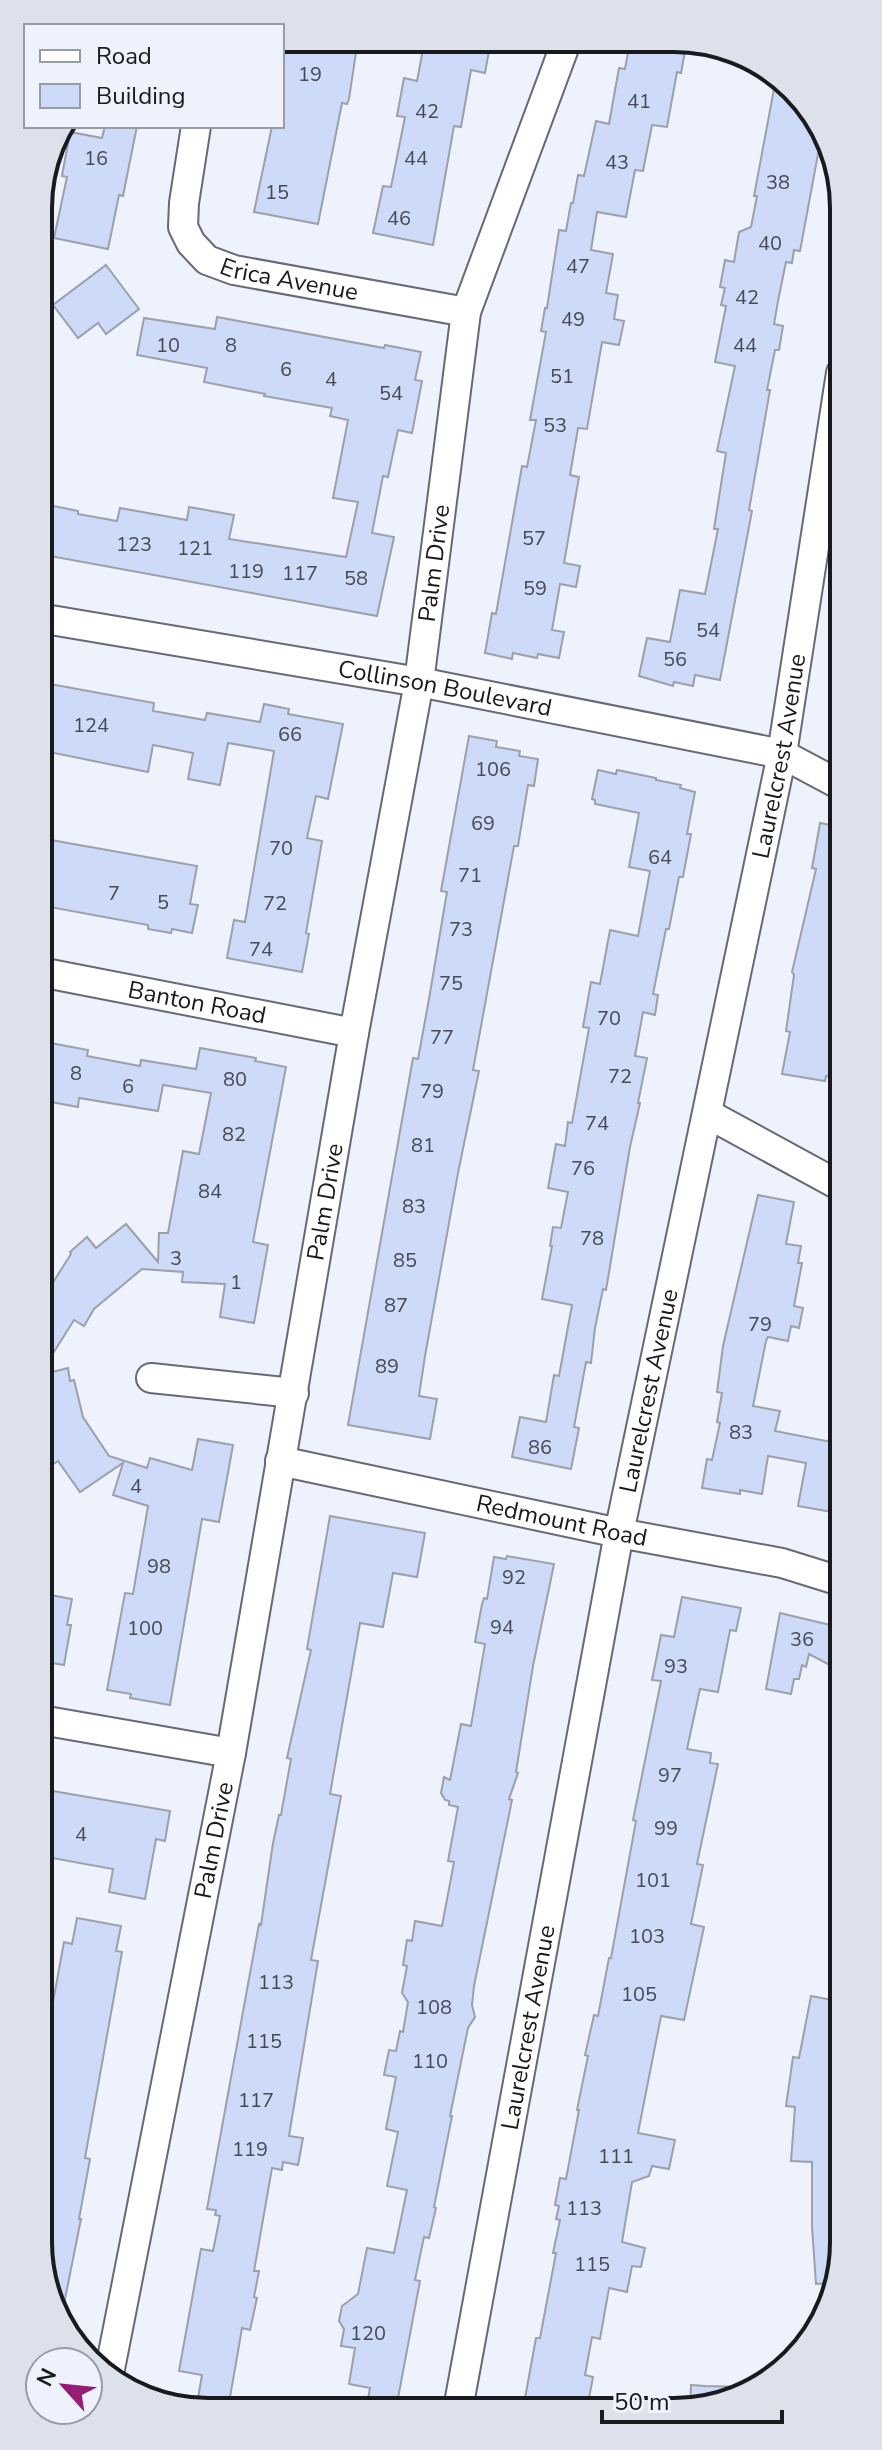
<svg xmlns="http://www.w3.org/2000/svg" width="882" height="2450" font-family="'Nunito Sans',sans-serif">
	<rect width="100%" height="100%" fill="#eef2fd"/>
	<g fill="#cddaf8" stroke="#9ca0aa" stroke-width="2">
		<polygon points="287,39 358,39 349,99 347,104 342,103 318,224 254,212 272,126 282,126 282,67"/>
		<polygon points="425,39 491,40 485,73 471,70 461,127 454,126 433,245 373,233 383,186 391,187 405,117 397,116 404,78 417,81"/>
		<polygon points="630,41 687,41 681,73 677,72 667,127 652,125 643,171 635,170 626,217 597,212 591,250 613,254 606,293 618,295 614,319 624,321 619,345 602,342 587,429 578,428 570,475 579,477 564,563 580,566 576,587 560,584 552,630 564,632 559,658 538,654 537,658 513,653 512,659 485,653 492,613 496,614 522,466 527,467 536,420 530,420 546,332 541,331 545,308 547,308 559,230 566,231 571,203 573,203 578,175 584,176 596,121 609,124 619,68 625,69"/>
		<polygon points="776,78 794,87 821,138 800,251 794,250 792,263 786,262 778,301 774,324 783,326 779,350 775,350 767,390 770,390 749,510 752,511 720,680 695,675 693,686 674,682 673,686 639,676 647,638 670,642 680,590 705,594 718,529 714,529 726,453 717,451 735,366 715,362 726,306 721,305 725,288 720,287 725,260 734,262 739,232 751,227 757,196 754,196"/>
		<polygon points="105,126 137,126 123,196 119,195 108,249 54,238 67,177 62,176 70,132 102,138"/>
		<polygon points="106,265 139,309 106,334 98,323 78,338 53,305"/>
		<polygon points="217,317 384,348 385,345 421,352 415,380 422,381 412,433 398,430 388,477 383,476 372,533 394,537 377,616 39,554 39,503 78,511 78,514 117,521 120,508 187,520 189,507 234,515 229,539 346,557 358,502 333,498 348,420 330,416 332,408 264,396 265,394 204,382 207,368 137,355 144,318 215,329"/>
		<polygon points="39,682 154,703 153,711 205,720 207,713 260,722 264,704 289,709 288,714 343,724 328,799 316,796 307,838 322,841 306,933 309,934 302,972 227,958 234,920 245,922 274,751 228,743 220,785 188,779 193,753 153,745 148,772 39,750"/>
		<polygon points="469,736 497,741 496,747 520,751 519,756 538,759 534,786 528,785 518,846 514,846 473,1070 479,1071 458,1173 425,1356 419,1396 437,1399 430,1439 348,1425 413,1058 418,1059 429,999 447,892 441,891"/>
		<polygon points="598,770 616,774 617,770 656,778 656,780 681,785 680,788 695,792 687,834 691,834 683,877 679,877 669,929 666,929 653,994 658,995 655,1015 643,1012 635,1056 647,1058 638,1103 640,1103 630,1147 606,1290 603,1289 595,1328 591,1363 586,1362 574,1427 579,1428 571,1469 512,1457 520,1417 546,1422 554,1375 559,1376 572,1305 542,1299 552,1246 550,1246 553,1227 561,1228 568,1192 548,1188 556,1144 565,1146 568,1122 572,1123 589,1028 583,1027 591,982 600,984 610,930 638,936 650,871 629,867 639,813 595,804 595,800 592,799"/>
		<polygon points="820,823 842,827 842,893 833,938 842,940 842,1011 834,1055 842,1056 842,1079 826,1076 825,1081 782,1074 790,1032 786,1031 794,975 792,972 816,869 812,868"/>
		<polygon points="51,840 197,866 190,904 198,905 192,933 172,929 171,933 148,929 148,925 39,905"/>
		<polygon points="40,1041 88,1050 87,1056 140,1066 141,1060 196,1069 200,1048 256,1058 255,1061 286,1067 253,1242 268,1245 254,1323 220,1317 225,1284 182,1282 183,1272 142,1269 94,1309 84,1326 74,1320 40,1374 40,1303 71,1254 70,1252 87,1237 96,1248 126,1224 158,1262 159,1233 168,1233 183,1151 199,1154 211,1093 163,1085 158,1111 79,1098 78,1107 40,1100"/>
		<polygon points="758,1195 794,1202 786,1244 801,1246 798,1263 802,1263 794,1306 803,1308 799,1328 791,1326 788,1341 768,1337 766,1341 753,1406 780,1411 775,1431 842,1444 843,1514 798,1506 806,1463 768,1456 762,1494 740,1490 740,1494 702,1488 707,1459 712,1460 720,1423 717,1422 722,1393 717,1392 723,1346"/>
		<polygon points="68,1368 70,1381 74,1380 83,1417 109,1456 147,1468 150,1458 192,1470 198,1439 233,1445 219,1522 202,1519 170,1705 130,1698 131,1694 107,1690 125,1593 133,1594 148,1506 113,1495 123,1463 80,1492 58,1461 40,1473 40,1375"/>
		<polygon points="330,1516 425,1533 417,1577 393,1573 383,1627 360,1623 330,1794 341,1796 311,1960 318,1961 289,2136 303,2138 298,2165 283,2162 282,2170 272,2168 254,2271 259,2271 254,2297 257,2298 250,2330 242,2328 228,2409 225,2409 197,2404 202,2375 179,2371 201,2249 213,2251 220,2216 215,2215 216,2210 207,2209 259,1924 261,1925 273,1843 279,1815 281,1815 291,1759 287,1758 311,1650 307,1649"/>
		<polygon points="507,1556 554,1564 533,1666 516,1772 518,1773 509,1799 512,1800 474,1986 472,2005 475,2017 468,2028 450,2116 452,2116 434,2207 436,2208 429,2238 424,2237 415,2280 420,2281 396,2409 366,2409 370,2388 349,2384 355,2348 341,2346 344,2329 339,2321 342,2306 358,2294 367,2248 394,2253 407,2190 387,2186 398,2132 386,2129 396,2077 384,2075 389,2050 396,2051 400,2031 403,2032 408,2002 402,1993 407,1966 403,1965 407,1940 412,1941 415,1921 442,1926 454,1862 448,1861 458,1807 449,1805 449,1801 445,1800 441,1793 444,1777 450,1780 461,1724 471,1726 485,1644 475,1642 482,1604 484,1598 487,1599 494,1557 506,1559"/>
		<polygon points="40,1593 72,1599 67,1625 71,1625 64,1665 40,1661"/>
		<polygon points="682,1597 741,1608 736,1631 730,1630 718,1692 700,1689 687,1749 711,1753 710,1763 718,1764 697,1864 703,1865 691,1924 704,1927 684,2020 661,2016 638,2133 675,2140 669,2169 652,2166 649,2176 632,2182 622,2242 645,2248 641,2267 632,2266 627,2292 609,2288 600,2339 592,2337 585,2375 593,2377 587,2409 523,2409 536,2338 540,2338 556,2253 553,2253 560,2220 556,2219 559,2206 555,2205 560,2178 566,2179 579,2110 577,2110 588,2056 585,2055 594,2015 598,2016 609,1958 611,1958 636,1821 633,1820 661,1681 652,1680 661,1635 674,1637"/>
		<polygon points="780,1613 843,1628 843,1672 809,1654 806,1667 802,1665 799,1679 794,1679 791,1694 766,1689"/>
		<polygon points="41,1789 170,1811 165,1841 156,1839 145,1899 109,1892 113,1869 41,1856"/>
		<polygon points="77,1918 121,1926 116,1951 122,1952 85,2158 90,2159 79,2219 81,2219 62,2314 41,2276 41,2034 47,2035 64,1942 72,1944"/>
		<polygon points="811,1996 843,2002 844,2253 831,2283 816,2284 812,2227 812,2162 791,2161 795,2107 786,2106 793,2057 799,2058"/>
		<polygon points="691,2385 705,2386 745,2387 708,2409 690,2409"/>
	</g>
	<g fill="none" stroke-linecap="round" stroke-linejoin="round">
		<defs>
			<g id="street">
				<path id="s1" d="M196,126L184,203L183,227L191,243L207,260L234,270L466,312"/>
				<path id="s2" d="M39,618L419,682L782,754L842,786"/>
				<path id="s3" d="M40,972L354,1033"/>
				<polyline points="708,1114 842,1187"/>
				<polyline points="151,1378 294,1393"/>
				<path id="s4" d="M280,1461L619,1533L782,1563L843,1582"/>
				<polyline points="41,1720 231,1753"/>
				<path id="s5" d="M109,2374L231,1753L354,1033L419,682L466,312L567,40"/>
				<path id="s6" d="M458,2409L619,1533L782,754L841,373"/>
			</g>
		</defs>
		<use href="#street" stroke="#676a74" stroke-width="32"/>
		<use href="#street" stroke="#fff" stroke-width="28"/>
	</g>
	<g text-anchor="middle" stroke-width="6" stroke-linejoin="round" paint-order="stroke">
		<g font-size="20" fill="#454a54">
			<text x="310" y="81">19</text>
			<text x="639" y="108">41</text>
			<text x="427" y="118">42</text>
			<text x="96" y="165">16</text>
			<text x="416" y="165">44</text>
			<text x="617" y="169">43</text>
			<text x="778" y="189">38</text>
			<text x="277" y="199">15</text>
			<text x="399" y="225">46</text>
			<text x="770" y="250">40</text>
			<text x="578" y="273">47</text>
			<text x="747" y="304">42</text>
			<text x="573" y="326">49</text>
			<text x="168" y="352">10</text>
			<text x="231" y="352">8</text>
			<text x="745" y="352">44</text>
			<text x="286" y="376">6</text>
			<text x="562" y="383">51</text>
			<text x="331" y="386">4</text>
			<text x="391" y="400">54</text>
			<text x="555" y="432">53</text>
			<text x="534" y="545">57</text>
			<text x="134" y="551">123</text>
			<text x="195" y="555">121</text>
			<text x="246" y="578">119</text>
			<text x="300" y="580">117</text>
			<text x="356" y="585">58</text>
			<text x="535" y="595">59</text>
			<text x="708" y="637">54</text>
			<text x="675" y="666">56</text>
			<text x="91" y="732">124</text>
			<text x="290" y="741">66</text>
			<text x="493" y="776">106</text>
			<text x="483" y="830">69</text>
			<text x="281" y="855">70</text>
			<text x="660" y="864">64</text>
			<text x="470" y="882">71</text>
			<text x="114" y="900">7</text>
			<text x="163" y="909">5</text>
			<text x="275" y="910">72</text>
			<text x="461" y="936">73</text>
			<text x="261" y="956">74</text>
			<text x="451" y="990">75</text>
			<text x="609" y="1025">70</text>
			<text x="442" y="1044">77</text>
			<text x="76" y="1080">8</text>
			<text x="620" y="1083">72</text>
			<text x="235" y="1086">80</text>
			<text x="128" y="1093">6</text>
			<text x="432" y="1098">79</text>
			<text x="597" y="1130">74</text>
			<text x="234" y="1141">82</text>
			<text x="423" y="1152">81</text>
			<text x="583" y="1175">76</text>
			<text x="210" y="1198">84</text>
			<text x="414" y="1213">83</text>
			<text x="592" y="1245">78</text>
			<text x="176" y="1265">3</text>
			<text x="405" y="1267">85</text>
			<text x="236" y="1289">1</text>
			<text x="396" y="1312">87</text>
			<text x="760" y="1331">79</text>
			<text x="387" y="1373">89</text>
			<text x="741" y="1439">83</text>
			<text x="540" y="1454">86</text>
			<text x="136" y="1493">4</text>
			<text x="159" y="1573">98</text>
			<text x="514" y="1584">92</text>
			<text x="502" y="1634">94</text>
			<text x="145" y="1635">100</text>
			<text x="802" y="1646">36</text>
			<text x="676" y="1673">93</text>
			<text x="670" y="1782">97</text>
			<text x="666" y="1835">99</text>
			<text x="81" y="1841">4</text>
			<text x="653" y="1887">101</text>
			<text x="647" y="1943">103</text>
			<text x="276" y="1989">113</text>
			<text x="639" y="2001">105</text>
			<text x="434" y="2014">108</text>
			<text x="264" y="2048">115</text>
			<text x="430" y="2068">110</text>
			<text x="256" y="2107">117</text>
			<text x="250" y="2156">119</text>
			<text x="616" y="2163">111</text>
			<text x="584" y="2215">113</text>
			<text x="592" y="2271">115</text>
			<text x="368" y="2340">120</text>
		</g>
		<g font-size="24" fill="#181a1e" stroke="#eef2fd">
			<text dy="8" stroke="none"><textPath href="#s1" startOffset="228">Erica Avenue</textPath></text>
			<text dy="8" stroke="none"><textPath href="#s5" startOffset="1840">Palm Drive</textPath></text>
			<text dy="8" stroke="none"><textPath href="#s2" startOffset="412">Collinson Boulevard</textPath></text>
			<text dy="8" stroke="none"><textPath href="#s6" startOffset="1684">Laurelcrest Avenue</textPath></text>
			<text dy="8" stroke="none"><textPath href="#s3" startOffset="160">Banton Road</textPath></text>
			<text dy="8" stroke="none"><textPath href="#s5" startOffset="1192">Palm Drive</textPath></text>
			<text dy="8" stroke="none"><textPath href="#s6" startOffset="1036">Laurelcrest Avenue</textPath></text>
			<text dy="8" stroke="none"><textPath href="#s4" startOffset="288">Redmount Road</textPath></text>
			<text dy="8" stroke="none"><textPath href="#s5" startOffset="544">Palm Drive</textPath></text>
			<text dy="8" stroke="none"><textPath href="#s6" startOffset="388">Laurelcrest Avenue</textPath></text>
		</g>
	</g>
	<path d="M0 0H882V2450H0ZM208 52H674A156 156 0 0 1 830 208V2242A156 156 0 0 1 674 2398H208A156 156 0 0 1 52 2242V208A156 156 0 0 1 208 52Z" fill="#dde1eb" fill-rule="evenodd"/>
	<path fill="none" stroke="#181a1e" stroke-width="4" d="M208 52H674A156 156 0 0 1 830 208V2242A156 156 0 0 1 674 2398H208A156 156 0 0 1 52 2242V208A156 156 0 0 1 208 52Z"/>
	<rect x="24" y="24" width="260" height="104" fill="#eef2fd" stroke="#989ca4" stroke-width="2"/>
	<rect x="40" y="50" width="40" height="12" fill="#ffffff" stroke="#989ca4" stroke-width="2"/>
	<text x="96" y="64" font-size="24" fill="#181a1e">Road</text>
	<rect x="40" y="84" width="40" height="24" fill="#cddaf8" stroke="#989ca4" stroke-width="2"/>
	<text x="96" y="104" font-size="24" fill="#181a1e">Building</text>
	<g transform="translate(64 2386) rotate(297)"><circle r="38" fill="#eef2fd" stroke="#989ca4" stroke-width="2"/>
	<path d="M0-6L14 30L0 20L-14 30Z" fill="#971c75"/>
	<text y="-12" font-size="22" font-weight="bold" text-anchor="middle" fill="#181a1e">N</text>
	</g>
	<path d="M602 2410v12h180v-12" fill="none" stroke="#181a1e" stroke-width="4"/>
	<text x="614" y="2410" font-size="24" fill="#181a1e" stroke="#eef2fd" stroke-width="6" paint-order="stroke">50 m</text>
</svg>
